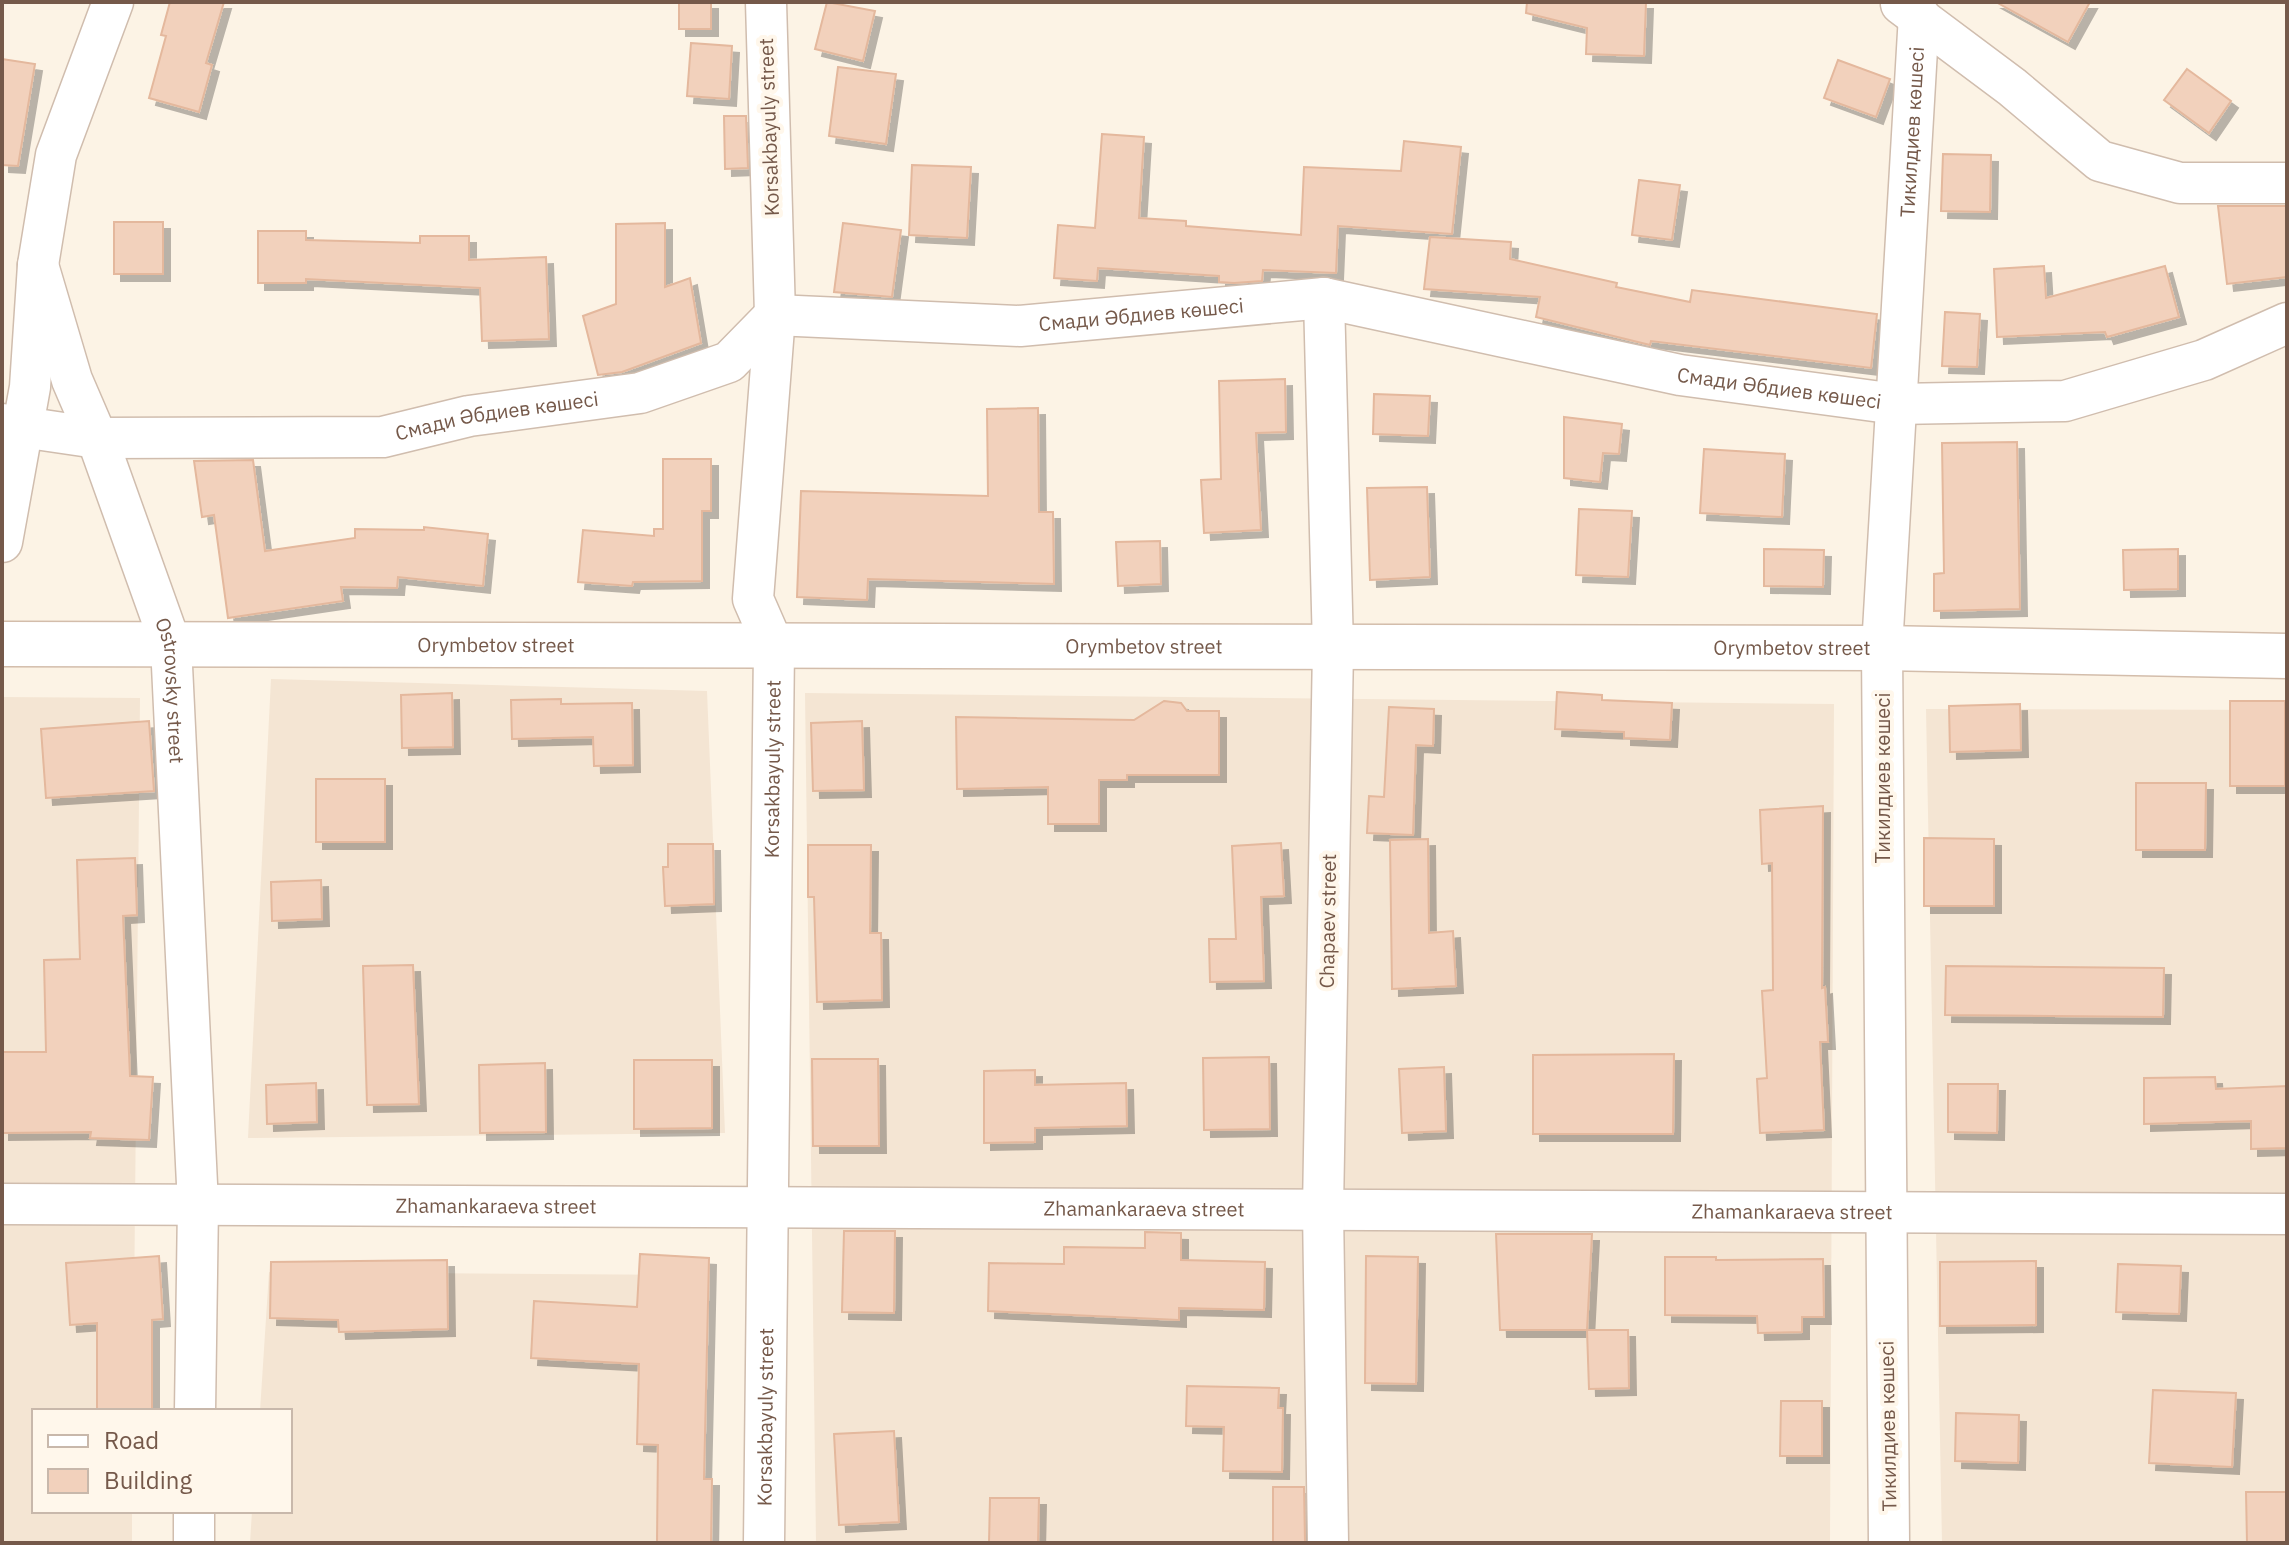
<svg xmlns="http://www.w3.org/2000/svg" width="2289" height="1545" font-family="'IBM Plex Sans',sans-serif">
	<defs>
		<filter id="shadow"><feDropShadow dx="7" dy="7" stdDeviation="0" flood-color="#0004"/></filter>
	</defs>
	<rect width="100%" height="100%" fill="#fcf3e5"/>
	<g fill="#f4e5d3">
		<polygon points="271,679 707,691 725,1133 248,1138"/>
		<polygon points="805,693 1834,704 1830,1543 816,1543"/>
		<polygon points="2,697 140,698 133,1411 34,1411 34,1511 132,1511 132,1543 2,1543"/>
		<polygon points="1926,709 2287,710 2287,1543 1942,1543"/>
		<polygon points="269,1272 695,1275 709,1543 250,1543 252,1511 290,1511 290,1411 260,1411"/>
	</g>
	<g fill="#f2d1bc" stroke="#e4b89d" stroke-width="2" filter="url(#shadow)">
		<polygon points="170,2 224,2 206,63 212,65 199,112 149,98 166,36 161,35"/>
		<rect x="679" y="2" width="32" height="27"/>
		<polygon points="827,2 875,11 863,61 815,49"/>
		<polygon points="1527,2 1646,2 1644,56 1586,54 1587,28 1526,13"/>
		<polygon points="1996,2 2090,2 2068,42"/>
		<polygon points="691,43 732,46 729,99 687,96"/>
		<polygon points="2,59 35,64 18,166 2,165"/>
		<polygon points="1838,60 1890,79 1876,117 1824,98"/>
		<polygon points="838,67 896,74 886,144 829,136"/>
		<polygon points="2187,69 2231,101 2209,133 2164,100"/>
		<polygon points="724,116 746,116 748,168 725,169"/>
		<polygon points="1102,134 1144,137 1139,218 1186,221 1186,226 1301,235 1304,167 1401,171 1404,141 1461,147 1452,234 1338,226 1336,273 1263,270 1262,281 1234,283 1219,282 1219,276 1098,268 1097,281 1054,278 1058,225 1095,228"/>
		<polygon points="1943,154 1991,155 1990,212 1941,211"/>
		<polygon points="912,165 971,167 967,238 909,235"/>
		<polygon points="1639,180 1680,185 1672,240 1632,235"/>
		<polygon points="2218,206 2287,206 2287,277 2227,284"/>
		<rect x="114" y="222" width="49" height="52"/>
		<polygon points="665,223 665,287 690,278 701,343 622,372 598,375 583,316 616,304 616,224"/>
		<polygon points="843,223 901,230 892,297 834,292"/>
		<polygon points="258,231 306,231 306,240 420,243 420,236 469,236 469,260 546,257 549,339 482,341 480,288 306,279 306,283 258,283"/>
		<polygon points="1430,237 1511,242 1510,259 1617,283 1616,287 1690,302 1692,290 1877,314 1871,368 1651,341 1650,345 1536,317 1540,297 1424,289"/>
		<polygon points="2044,266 2046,298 2165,266 2179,317 2107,337 2105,332 1997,337 1994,269"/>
		<polygon points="1945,312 1980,314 1977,367 1942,366"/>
		<polygon points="1285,379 1286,432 1256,433 1261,530 1204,533 1201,480 1221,479 1219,381"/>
		<polygon points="1374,394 1430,396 1428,436 1373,434"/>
		<polygon points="1038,408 1039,512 1053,512 1054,584 868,579 867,600 797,597 801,491 988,496 987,409"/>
		<polygon points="1564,417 1622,424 1619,454 1603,453 1600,482 1564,478"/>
		<polygon points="2017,442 2020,609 1934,611 1934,574 1944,573 1942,443"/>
		<polygon points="1704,449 1785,454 1782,517 1700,513"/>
		<polygon points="663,459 711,459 711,511 702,511 702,581 633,582 632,586 578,582 583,530 654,536 654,529 663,529"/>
		<polygon points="253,460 265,551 355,538 355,529 424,530 424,527 488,534 483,586 398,577 397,588 341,587 343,601 228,618 214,515 202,517 194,461"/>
		<polygon points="1427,487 1430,577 1370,580 1367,488"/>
		<polygon points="1579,509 1632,511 1628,577 1576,575"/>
		<polygon points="1160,541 1161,584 1118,586 1116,542"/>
		<polygon points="1764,549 1824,550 1823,587 1764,586"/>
		<polygon points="2178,549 2178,589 2124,590 2123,550"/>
		<polygon points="1557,692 1602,695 1602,700 1672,703 1670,740 1624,738 1624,732 1555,729"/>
		<polygon points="452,693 453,747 402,748 401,695"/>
		<polygon points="561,699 561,704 632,703 633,765 594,766 593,737 512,739 511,700"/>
		<polygon points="1164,701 1181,703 1187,711 1219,711 1219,775 1127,775 1127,780 1099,780 1099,824 1048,824 1048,787 957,789 956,717 1134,720"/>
		<rect x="2230" y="701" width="55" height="85"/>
		<polygon points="2020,704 2021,750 1950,752 1949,706"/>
		<polygon points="1389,707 1434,709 1433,746 1416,745 1413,835 1367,833 1369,796 1384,797"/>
		<polygon points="149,721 154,791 46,798 41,729"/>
		<polygon points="862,721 864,790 813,791 811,723"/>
		<rect x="316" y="779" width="69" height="63"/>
		<polygon points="2136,783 2206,783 2205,850 2136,850"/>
		<polygon points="1823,806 1822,988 1825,987 1828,1042 1820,1042 1824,1130 1760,1133 1757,1079 1767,1078 1762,991 1773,990 1772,863 1762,864 1760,810"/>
		<polygon points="1924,838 1994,839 1994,906 1924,906"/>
		<polygon points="1428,839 1429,933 1453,931 1456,986 1392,989 1390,840"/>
		<polygon points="1281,843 1284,896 1261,897 1264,981 1210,982 1209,939 1236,939 1232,846"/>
		<polygon points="668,844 713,844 714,904 665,906 663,867 668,867"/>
		<polygon points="808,845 871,845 870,933 881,933 882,1000 817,1002 814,897 808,897"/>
		<polygon points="135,858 137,915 123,916 130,1076 153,1077 149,1140 90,1138 91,1132 2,1133 2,1052 46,1052 44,960 80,959 77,860"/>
		<polygon points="321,880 322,919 272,921 271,882"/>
		<polygon points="413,965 419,1104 367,1105 363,966"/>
		<polygon points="1946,966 2164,968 2163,1017 1945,1015"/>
		<polygon points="1674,1054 1673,1134 1533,1134 1533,1055"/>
		<polygon points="1269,1057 1270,1129 1204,1130 1203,1058"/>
		<polygon points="812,1059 878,1059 879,1146 813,1146"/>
		<polygon points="634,1060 712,1060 712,1128 634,1129"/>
		<polygon points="545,1063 546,1132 480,1133 479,1065"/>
		<polygon points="1444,1067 1446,1131 1402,1133 1399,1069"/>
		<polygon points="1035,1070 1035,1085 1126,1083 1127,1126 1035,1128 1035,1142 984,1143 984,1071"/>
		<polygon points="2215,1077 2216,1089 2287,1086 2287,1148 2251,1149 2251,1121 2144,1124 2144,1078"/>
		<polygon points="316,1083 317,1122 267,1124 266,1085"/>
		<polygon points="1948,1084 1998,1084 1997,1133 1948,1132"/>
		<polygon points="844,1231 895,1231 894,1313 842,1312"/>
		<polygon points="1145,1232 1181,1233 1181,1260 1265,1262 1264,1310 1179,1308 1179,1320 988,1311 989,1263 1064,1264 1064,1247 1145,1248"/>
		<polygon points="1496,1234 1592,1234 1587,1330 1500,1330"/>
		<polygon points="640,1254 709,1258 704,1479 712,1479 711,1543 657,1543 658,1445 637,1444 639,1364 531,1358 534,1301 637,1307"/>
		<polygon points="159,1256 163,1319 152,1320 152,1411 97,1411 97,1323 70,1325 66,1263"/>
		<polygon points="1366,1256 1418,1257 1416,1384 1365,1383"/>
		<polygon points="1665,1257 1716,1257 1716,1260 1823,1259 1824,1317 1802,1317 1802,1332 1758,1333 1757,1316 1665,1315"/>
		<polygon points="447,1260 448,1329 339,1332 338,1320 270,1318 271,1262"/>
		<polygon points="2036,1261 2036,1325 1940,1326 1940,1262"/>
		<polygon points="2118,1264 2181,1266 2179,1314 2116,1312"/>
		<polygon points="1587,1330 1628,1330 1629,1388 1589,1389"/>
		<polygon points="1187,1386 1279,1388 1278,1408 1283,1408 1282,1472 1223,1471 1224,1427 1186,1426"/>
		<polygon points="2153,1390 2236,1393 2232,1467 2149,1463"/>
		<polygon points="1781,1401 1822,1401 1822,1456 1780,1456"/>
		<polygon points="1956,1413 2019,1415 2018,1463 1955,1461"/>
		<polygon points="894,1431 899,1522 839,1525 834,1434"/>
		<polygon points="1273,1487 1304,1487 1305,1543 1273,1543"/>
		<polygon points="2246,1492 2287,1492 2287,1543 2247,1543"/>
		<polygon points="990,1498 1039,1498 1038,1543 989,1543"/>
	</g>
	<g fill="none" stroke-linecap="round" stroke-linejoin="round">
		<defs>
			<g id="minor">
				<polyline points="1901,4 2012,87 2100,161 2180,183 2287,183"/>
				<path id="s1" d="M38,265L72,380L97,438L171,645L198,1205L195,1411"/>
				<polyline points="1324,298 1333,648 1323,1209 1328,1543"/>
				<path id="s2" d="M2,424L97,438L383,437L469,416L640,393L729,362L775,315L1020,326L1324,298L1680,375L1896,404L2065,401L2204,360L2287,323"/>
				<polyline points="2,542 30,387 38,265 56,155 113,2"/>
				<path id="s3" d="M2,1204L2287,1214"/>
				<polyline points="194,1543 194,1511"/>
				<path id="s4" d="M764,1543L774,647L753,599L775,315L766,2"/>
				<path id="s5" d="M1889,1543L1882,648L1919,15"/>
			</g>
			<g id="secondary">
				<path id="s6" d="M2,644L1882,648L2287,656"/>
			</g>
		</defs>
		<use href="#minor" stroke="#d0bdae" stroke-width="43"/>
		<use href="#secondary" stroke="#d3bdab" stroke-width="47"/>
		<use href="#minor" stroke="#fff" stroke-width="40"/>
		<use href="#secondary" stroke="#fff" stroke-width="44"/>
	</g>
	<g text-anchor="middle" stroke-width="8" stroke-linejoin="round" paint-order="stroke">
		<g font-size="20" fill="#75594a" stroke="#fff7eb">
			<text transform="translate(769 127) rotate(-92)" y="7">Korsakbayuly street</text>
			<text dy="7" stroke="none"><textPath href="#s5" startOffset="1412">Тикилдиев көшесі</textPath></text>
			<text dy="7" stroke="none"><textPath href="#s2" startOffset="1170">Смади Әбдиев көшесі</textPath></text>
			<text dy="7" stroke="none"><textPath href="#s2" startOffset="1818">Смади Әбдиев көшесі</textPath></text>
			<text dy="7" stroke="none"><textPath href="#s2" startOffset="498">Смади Әбдиев көшесі</textPath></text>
			<text dy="7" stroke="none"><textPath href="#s6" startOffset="494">Orymbetov street</textPath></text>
			<text dy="7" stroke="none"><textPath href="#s6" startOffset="1142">Orymbetov street</textPath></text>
			<text dy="7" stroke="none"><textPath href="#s6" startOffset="1790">Orymbetov street</textPath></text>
			<text dy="7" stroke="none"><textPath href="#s1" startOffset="448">Ostrovsky street</textPath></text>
			<text dy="7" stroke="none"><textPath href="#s4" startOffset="774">Korsakbayuly street</textPath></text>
			<text transform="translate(1883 778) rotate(-90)" y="7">Тикилдиев көшесі</text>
			<text transform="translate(1328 921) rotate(-89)" y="7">Chapaev street</text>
			<text dy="7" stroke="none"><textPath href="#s3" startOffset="494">Zhamankaraeva street</textPath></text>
			<text dy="7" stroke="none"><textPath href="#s3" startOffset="1142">Zhamankaraeva street</textPath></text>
			<text dy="7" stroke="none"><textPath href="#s3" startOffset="1790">Zhamankaraeva street</textPath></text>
			<text dy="7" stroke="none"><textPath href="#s4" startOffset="126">Korsakbayuly street</textPath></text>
			<text transform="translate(1888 1426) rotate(-91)" y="7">Тикилдиев көшесі</text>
		</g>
	</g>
	<rect width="2289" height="1545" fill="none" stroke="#75594a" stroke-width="8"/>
	<rect x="32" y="1409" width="260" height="104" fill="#fff7eb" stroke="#c8b8ab" stroke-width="2"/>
	<rect x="48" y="1435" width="40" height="12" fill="#ffffff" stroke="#c8b8ab" stroke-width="2"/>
	<text x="104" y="1449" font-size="24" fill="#75594a">Road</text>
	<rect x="48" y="1469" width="40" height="24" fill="#f2d1bc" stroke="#c8b8ab" stroke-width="2"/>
	<text x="104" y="1489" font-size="24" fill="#75594a">Building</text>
</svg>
